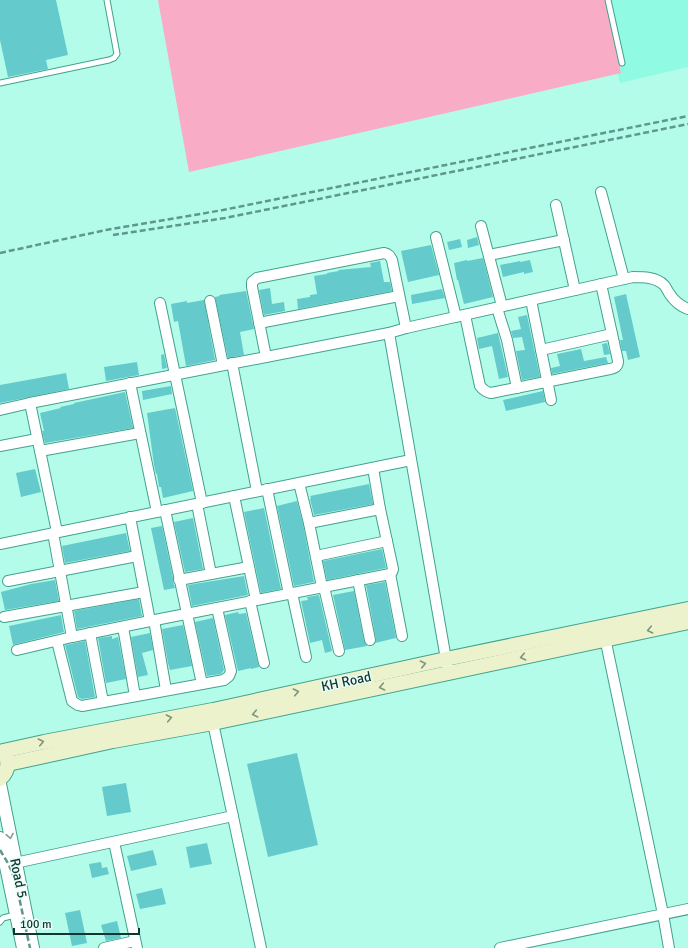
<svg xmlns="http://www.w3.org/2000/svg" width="688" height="948" font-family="Signika,sans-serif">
	<rect width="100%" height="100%" fill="#b3fcea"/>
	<polygon fill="#90fae2" points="599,0 688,0 688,67 620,83"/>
	<polygon fill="#f9acc6" points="158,0 606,0 621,73 189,172"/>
	<g fill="#64cacc">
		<polygon points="0,0 56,0 68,55 46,60 48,69 8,77 0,40"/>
		<polygon points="477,237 479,245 468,248 467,240"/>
		<polygon points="460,239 462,247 449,250 447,242"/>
		<polygon points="431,245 439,275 408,282 401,251"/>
		<polygon points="483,258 493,297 464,304 458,280 457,280 454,263 467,260 467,261"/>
		<polygon points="530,260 533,272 524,274 524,272 503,277 500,265 520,261 520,262"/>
		<polygon points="380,261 384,282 390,282 392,291 298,309 297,299 310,297 310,295 317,294 314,276 327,274 327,273 339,271 338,270 371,267 370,263"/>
		<polygon points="270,288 272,304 284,302 285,311 264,315 259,290"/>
		<polygon points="442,289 445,298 412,304 411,295"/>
		<polygon points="246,291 254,329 240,332 244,355 228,358 215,297 220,296 219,295"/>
		<polygon points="626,294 640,357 628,360 626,351 622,351 620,340 623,340 614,297"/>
		<polygon points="204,300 215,360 186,366 178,321 174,322 171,304 187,301 187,303"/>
		<polygon points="527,315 540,377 522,380 516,351 525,350 522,337 513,338 511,331 521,329 518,317"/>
		<polygon points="498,333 508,377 499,379 492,346 479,349 477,338"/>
		<polygon points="607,343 610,354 604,355 602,344"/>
		<polygon points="581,349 584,361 606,357 608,363 552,374 551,368 560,366 557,354"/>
		<polygon points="164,354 167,368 162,369 161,355"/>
		<polygon points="137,362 139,375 106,381 104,367"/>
		<polygon points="66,373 69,389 0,403 0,385"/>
		<polygon points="171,386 172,394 143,400 142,391"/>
		<polygon points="543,391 545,402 506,411 503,400"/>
		<polygon points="125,392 133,428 45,443 42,431 44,431 40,413 61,408 60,407 74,404 74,403"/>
		<polygon points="175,408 193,491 163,498 161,487 159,487 157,474 156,474 154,465 147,413"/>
		<polygon points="35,469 41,492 21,497 16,473"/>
		<polygon points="369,484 373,504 314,515 310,499 311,498 310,496"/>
		<polygon points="297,501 303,524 314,582 294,586 277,506"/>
		<polygon points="264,508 281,589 261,593 244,512"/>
		<polygon points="193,518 203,569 185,572 174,522"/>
		<polygon points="162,526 173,578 173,582 175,588 164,590 151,528"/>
		<polygon points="126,533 130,551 65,563 62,546"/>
		<polygon points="382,549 386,568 327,580 323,561"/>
		<polygon points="244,576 248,595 192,606 188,585"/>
		<polygon points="55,580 59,601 5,610 1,592 31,584"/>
		<polygon points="385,582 396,638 375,643 376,639 366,585"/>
		<polygon points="354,591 364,641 367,646 345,650 333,595"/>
		<polygon points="319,595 332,651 325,653 322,640 310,643 301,601 308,600 307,597"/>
		<polygon points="139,599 142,616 77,629 74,611"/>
		<polygon points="238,612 239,614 246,613 258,664 259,667 251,669 251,668 238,671 225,615"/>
		<polygon points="61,615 64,632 16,644 13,645 9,626"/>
		<polygon points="213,618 224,670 221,674 207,676 195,622"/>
		<polygon points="183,625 192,666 170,670 168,663 162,629"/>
		<polygon points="150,633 153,650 142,653 148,675 138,677 131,637"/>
		<polygon points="112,636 112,639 118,637 126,679 106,683 98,638"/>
		<polygon points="85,641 95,697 82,699 78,697 65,645"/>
		<polygon points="297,753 318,845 268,857 247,764"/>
		<polygon points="126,783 131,812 107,816 102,787"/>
		<polygon points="207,843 212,864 190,868 186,847"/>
		<polygon points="153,850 157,865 131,871 127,856"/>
		<polygon points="101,862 102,868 107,867 109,874 92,878 89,864"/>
		<polygon points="162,888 166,904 140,909 136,894"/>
		<polygon points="80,910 87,943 72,946 65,913"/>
		<polygon points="117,921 121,938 106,941 101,925"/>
	</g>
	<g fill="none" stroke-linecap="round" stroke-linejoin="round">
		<defs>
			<g id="service">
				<polyline points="608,0 622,63"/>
				<polyline points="0,83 109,60 114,58 117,54 107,0"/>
				<polyline points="0,922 3,918 15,915"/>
			</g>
			<g id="minor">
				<polyline points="601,192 624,279"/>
				<polyline points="556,205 575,290"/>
				<polyline points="481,226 502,306"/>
				<polyline points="436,237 456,317"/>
				<polyline points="489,255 564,240"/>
				<polyline points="531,300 551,400"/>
				<polyline points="210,301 223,365"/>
				<polyline points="160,303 202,503"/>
				<polyline points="497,308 507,340 517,388"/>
				<path d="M465,315L480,386C483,390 486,392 491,393L610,369C616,368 618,366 618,361L601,284"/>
				<polyline points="259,323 399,296"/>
				<polyline points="541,350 612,334"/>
				<path d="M266,357L252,287V282L257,278L384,253C389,254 390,256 392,260L406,328"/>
				<polyline points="232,363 257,491"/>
				<polyline points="130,383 157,512"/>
				<polyline points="30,403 389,333"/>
				<polyline points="0,410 30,403 57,532"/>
				<polyline points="0,446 37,439"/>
				<polyline points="40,451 140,433"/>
				<polyline points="373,468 380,509 393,569 392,572 390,574"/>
				<polyline points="299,483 309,523 322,587"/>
				<polyline points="267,489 289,594"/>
				<polyline points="234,496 256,600"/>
				<polyline points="197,504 211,574"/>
				<polyline points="165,510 202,684"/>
				<polyline points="309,523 380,509"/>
				<polyline points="53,533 72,637 150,621 130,517"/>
				<polyline points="0,544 411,460"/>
				<polyline points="316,556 387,541"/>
				<polyline points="179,580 249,567"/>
				<polyline points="358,580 370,640"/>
				<polyline points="8,581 137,556"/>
				<polyline points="324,587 339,651"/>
				<polyline points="292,593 306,657"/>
				<polyline points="250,601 264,663"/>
				<polyline points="4,617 144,592"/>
				<polyline points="154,620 166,690"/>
				<polyline points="150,621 390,574 402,636"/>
				<polyline points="123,627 135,696"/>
				<polyline points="90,633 103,702"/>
				<polyline points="604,633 663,914 669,948"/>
				<polyline points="57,641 72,701 78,705 82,706 224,680 229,676 231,671 217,608"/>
				<polyline points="17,650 72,637"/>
				<path d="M447,665L389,333L406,328L633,277C643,277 656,277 664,285C666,287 667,290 669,293C674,301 680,306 688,309"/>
				<polyline points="213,723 261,948"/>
				<polyline points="114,842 137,948"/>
				<polyline points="15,863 233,816"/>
				<polyline points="104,948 135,941"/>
				<polyline points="500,948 688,909"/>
			</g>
			<g id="tertiary">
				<polyline points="0,784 33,948"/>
				<polyline points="0,838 23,948"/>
			</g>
			<g id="secondary">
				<polyline points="3,751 44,742 213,710 446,659 688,609"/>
				<polyline points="8,764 113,741 213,723 688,622"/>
				<path d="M0,779C7,773 9,765 6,756"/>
			</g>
		</defs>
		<use href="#service" stroke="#42a28e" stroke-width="7"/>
		<use href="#minor" stroke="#42a28e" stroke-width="12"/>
		<use href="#tertiary" stroke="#42a28e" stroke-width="14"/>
		<use href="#secondary" stroke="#42a28e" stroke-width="16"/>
		<use href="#service" stroke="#fff" stroke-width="5"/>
		<use href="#minor" stroke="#fff" stroke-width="10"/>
		<use href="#tertiary" stroke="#fff" stroke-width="12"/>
		<use href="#secondary" stroke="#ecf2cb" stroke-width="14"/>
		<g stroke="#5f988b" stroke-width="2.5" stroke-dasharray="6 3" stroke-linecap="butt">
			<polyline points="113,235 225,218 688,124"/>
			<polyline points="0,253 106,230 223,210 688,116"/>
			<polyline points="0,850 9,865 16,883 30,948"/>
		</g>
	</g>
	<defs><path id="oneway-chevron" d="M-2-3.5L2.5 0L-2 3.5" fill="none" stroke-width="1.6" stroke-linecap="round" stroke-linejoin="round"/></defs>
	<g stroke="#7e957e">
		<use href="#oneway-chevron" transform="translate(650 630) rotate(168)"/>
		<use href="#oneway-chevron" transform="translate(523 657) rotate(168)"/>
		<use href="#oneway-chevron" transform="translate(423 664) rotate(-12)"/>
		<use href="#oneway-chevron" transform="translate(382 687) rotate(168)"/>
		<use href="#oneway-chevron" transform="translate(296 692) rotate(-12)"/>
		<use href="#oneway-chevron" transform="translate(255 714) rotate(168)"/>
		<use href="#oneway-chevron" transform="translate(169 718) rotate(-11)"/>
		<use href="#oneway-chevron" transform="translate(41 742) rotate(-12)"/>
	</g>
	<use stroke="#879c98" href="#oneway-chevron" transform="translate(10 836) rotate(79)"/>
	<g text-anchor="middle" stroke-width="3" stroke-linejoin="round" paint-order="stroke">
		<g font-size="14" fill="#0f3830" stroke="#ebfdf8">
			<text transform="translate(346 681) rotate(-12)" y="5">KH Road</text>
			<text transform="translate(19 878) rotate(78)" y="5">Road 5</text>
		</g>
	</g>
	<path d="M14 928v6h125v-6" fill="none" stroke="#0f3830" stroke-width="2"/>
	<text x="20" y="928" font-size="12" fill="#0f3830" stroke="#ebfdf8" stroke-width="3" paint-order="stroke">100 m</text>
</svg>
